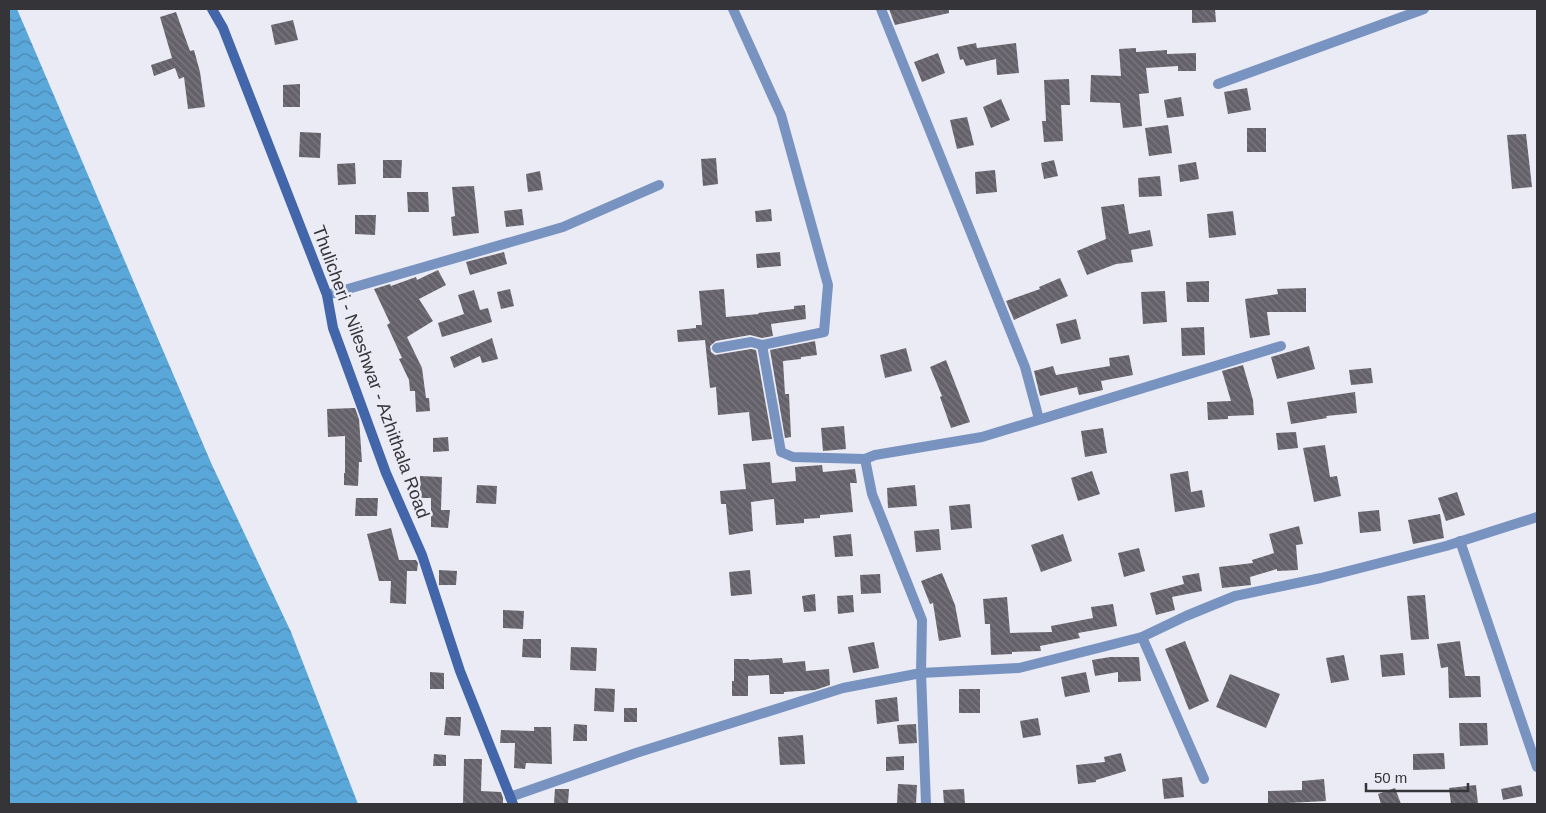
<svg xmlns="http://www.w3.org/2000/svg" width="1546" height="813" font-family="Helvetica,sans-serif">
	<defs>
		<pattern id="water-waves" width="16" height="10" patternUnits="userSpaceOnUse" patternTransform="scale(1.25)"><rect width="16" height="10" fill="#5aa7da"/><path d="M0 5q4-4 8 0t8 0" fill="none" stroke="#4b89b2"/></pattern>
		<pattern id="building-back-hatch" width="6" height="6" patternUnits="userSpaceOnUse" patternTransform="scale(1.25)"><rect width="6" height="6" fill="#65616a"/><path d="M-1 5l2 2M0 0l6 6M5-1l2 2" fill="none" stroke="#7c7980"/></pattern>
	</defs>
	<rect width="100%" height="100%" fill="#eaebf5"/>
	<polygon fill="url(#water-waves)" points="9,9 17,9 212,465 291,632 358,804 9,804"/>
	<g fill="url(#building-back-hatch)">
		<polygon points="889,9 949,9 949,13 895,25"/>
		<polygon points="1192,9 1215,9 1216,22 1192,23"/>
		<polygon points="176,12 190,51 194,50 200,72 205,107 188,109 184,77 179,79 175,68 154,76 151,65 172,58 160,17"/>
		<polygon points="293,20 298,40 275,45 271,25"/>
		<polygon points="976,43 977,48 1016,43 1019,73 997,75 996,59 966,66 963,59 960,60 957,47"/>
		<polygon points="1136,48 1136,52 1167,50 1167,54 1196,53 1196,71 1178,71 1178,66 1146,68 1149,93 1139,94 1142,126 1123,128 1120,103 1090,102 1091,75 1121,76 1119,49"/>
		<polygon points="938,53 945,73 922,82 914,62"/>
		<polygon points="1069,79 1070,105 1061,105 1063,141 1044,142 1042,121 1046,121 1044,80"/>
		<polygon points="300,84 300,107 283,107 283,85"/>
		<polygon points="1247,88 1251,110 1228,114 1224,92"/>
		<polygon points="1181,97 1184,116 1167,118 1164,100"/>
		<polygon points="1001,99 1010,120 991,128 983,107"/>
		<polygon points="967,117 974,145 957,149 950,120"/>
		<polygon points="1168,125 1172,153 1149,156 1145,128"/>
		<rect x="1247" y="128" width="19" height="24"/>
		<polygon points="300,132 321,133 320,158 299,157"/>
		<polygon points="1526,134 1532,187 1512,189 1507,135"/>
		<polygon points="716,158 718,184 703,186 701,159"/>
		<polygon points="383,160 402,160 401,178 383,178"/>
		<polygon points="1054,160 1058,176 1044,179 1041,163"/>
		<polygon points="1196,162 1199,179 1180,182 1178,165"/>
		<polygon points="355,163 356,184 338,185 337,164"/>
		<polygon points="995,170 997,192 976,194 975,172"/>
		<polygon points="540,171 543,190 528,192 526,174"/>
		<polygon points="1160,176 1162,196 1139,197 1138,178"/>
		<polygon points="474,186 479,233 453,236 451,217 455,216 452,187"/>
		<polygon points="407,192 428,192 429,212 408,212"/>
		<polygon points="1124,204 1129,234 1150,230 1153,246 1131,250 1133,262 1116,264 1087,275 1077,251 1106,239 1101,207"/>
		<polygon points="522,209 524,225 506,227 504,211"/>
		<polygon points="771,209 772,221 756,222 755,211"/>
		<polygon points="1233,211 1236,235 1209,238 1207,214"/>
		<polygon points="355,215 376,215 375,235 355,234"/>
		<polygon points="504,252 507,264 470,275 466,262"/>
		<polygon points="780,252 781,266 757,268 756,254"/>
		<polygon points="438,270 446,285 419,299 433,321 407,337 422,368 426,398 429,398 430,411 416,412 415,391 410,391 409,380 399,359 402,358 387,325 390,323 374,289 390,284 391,286 416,277 417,280"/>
		<polygon points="1060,278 1068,296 1014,320 1006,301 1040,289 1039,287"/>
		<polygon points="1209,281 1209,302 1187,302 1186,282"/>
		<polygon points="1306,288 1306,312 1267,312 1270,335 1250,338 1245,299 1278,294 1277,289"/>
		<polygon points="510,289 514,306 501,309 497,292"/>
		<polygon points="724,289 726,317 759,314 758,313 794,309 794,306 805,305 806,319 771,324 773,336 762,338 750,335 716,341 710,346 711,352 715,355 751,349 756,350 772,439 752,441 749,412 718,415 716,387 710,388 705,340 678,342 677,330 696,328 696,325 702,325 699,291"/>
		<polygon points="474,290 480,310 488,308 492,322 442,337 438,323 464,314 458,295"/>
		<polygon points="1165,291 1167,322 1143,324 1141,292"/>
		<polygon points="1076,319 1081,339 1061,344 1056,324"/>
		<polygon points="1204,327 1205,355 1182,356 1181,328"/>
		<polygon points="492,338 498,359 482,363 480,356 454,368 450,357"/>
		<polygon points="815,341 817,355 801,357 801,359 783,361 785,394 789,394 791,437 785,438 770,350"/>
		<polygon points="1309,346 1315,369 1277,379 1271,357"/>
		<polygon points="906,348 912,371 885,378 880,355"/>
		<polygon points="1129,355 1133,375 1101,381 1103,390 1079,395 1077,387 1040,396 1034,371 1053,366 1056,375 1110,366 1109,358"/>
		<polygon points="946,360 970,422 951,428 940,397 942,396 930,367"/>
		<polygon points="1243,365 1253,400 1254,415 1228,416 1228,419 1208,420 1207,402 1231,401 1222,371"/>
		<polygon points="1371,368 1373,383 1351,385 1349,370"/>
		<polygon points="1355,392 1357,413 1326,416 1327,418 1291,424 1287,402"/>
		<polygon points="355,408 359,419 362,462 359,462 358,486 344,485 344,473 345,473 345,436 328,437 327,409"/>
		<polygon points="844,426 846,449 823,451 821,428"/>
		<polygon points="1103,428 1107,453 1085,457 1081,431"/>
		<polygon points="1296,432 1298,448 1278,450 1276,433"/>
		<polygon points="448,437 449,451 433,452 433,438"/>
		<polygon points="1325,445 1330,477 1337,476 1341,496 1314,502 1303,448"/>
		<polygon points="770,462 772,483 796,481 795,467 822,465 823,472 855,469 857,483 850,483 853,512 820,515 820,518 804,519 804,523 776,525 774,499 751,502 753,531 729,535 726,504 721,504 720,491 746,489 743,464"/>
		<polygon points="1092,471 1100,494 1078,501 1071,478"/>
		<polygon points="1188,471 1191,492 1202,490 1205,507 1175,512 1170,474"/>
		<polygon points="420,476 442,477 441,510 450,510 448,528 431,527 431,498 420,498"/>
		<polygon points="477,485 497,486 496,504 476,503"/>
		<polygon points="915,485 917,506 888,508 887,488"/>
		<polygon points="1457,492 1465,515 1446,521 1438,498"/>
		<polygon points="356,498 378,498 377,516 355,516"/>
		<polygon points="970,504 972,528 951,530 949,506"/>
		<polygon points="1379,510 1381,531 1360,533 1358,512"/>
		<polygon points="1440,514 1444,538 1413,544 1408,520"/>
		<polygon points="1299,526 1303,544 1296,545 1298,570 1277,571 1277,569 1250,577 1251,585 1222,588 1219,567 1253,563 1252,560 1274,553 1269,534"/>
		<polygon points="391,528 399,560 416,560 418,563 417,571 407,571 406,604 390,603 391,581 379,581 367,534"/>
		<polygon points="939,529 941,550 916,552 914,531"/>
		<polygon points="851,534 853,556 835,557 833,536"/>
		<polygon points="1063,534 1072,561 1041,572 1031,545"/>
		<polygon points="1139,548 1145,571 1124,577 1118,553"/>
		<polygon points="439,570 457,571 456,585 439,585"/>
		<polygon points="750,570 752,594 731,596 729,572"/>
		<polygon points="942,573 955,605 961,637 939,641 933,603 930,604 921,581"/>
		<polygon points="1199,573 1202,591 1172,597 1175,610 1156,615 1150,593 1184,584 1182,576"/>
		<polygon points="880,574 881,593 861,594 860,575"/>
		<polygon points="815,594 816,611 804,612 802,596"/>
		<polygon points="853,595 854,612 838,614 837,596"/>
		<polygon points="1425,595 1429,639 1411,640 1407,596"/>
		<polygon points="1007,597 1010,633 1052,632 1051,626 1093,618 1091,607 1113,604 1117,626 1078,633 1080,638 1040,646 1041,651 1012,652 1012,654 991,655 990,624 985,624 983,599"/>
		<polygon points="503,610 524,611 523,629 503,628"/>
		<polygon points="523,639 541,639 541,658 522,657"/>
		<polygon points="1185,641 1209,701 1189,710 1165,649"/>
		<polygon points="1460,641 1465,676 1480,676 1481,697 1449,698 1448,667 1441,668 1437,644"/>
		<polygon points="874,642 879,668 853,673 848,647"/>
		<polygon points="571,647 597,648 596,671 570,670"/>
		<polygon points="1403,653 1405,675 1382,677 1380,655"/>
		<polygon points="1344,655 1349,680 1331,683 1326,658"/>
		<polygon points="1110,657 1139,657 1141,681 1118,682 1118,672 1095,676 1092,660"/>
		<polygon points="782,658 783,663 805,661 806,671 829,669 830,685 815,690 784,692 784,694 770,694 769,675 748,676 748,696 732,696 732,681 734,681 734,659 749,659 749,660"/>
		<polygon points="430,672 444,673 444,689 430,689"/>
		<polygon points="1086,672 1090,692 1065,697 1061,677"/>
		<polygon points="1230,674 1280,694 1266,728 1216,707"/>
		<polygon points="595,688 615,689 614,712 594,711"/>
		<rect x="959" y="689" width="21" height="24"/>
		<polygon points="897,697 899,721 877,724 875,700"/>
		<rect x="624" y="708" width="13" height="14"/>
		<polygon points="446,717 461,717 460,736 444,735"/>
		<polygon points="1038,718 1041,735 1023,738 1020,721"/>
		<polygon points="1459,723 1487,723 1488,745 1460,746"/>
		<polygon points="574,724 587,725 587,741 573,741"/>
		<polygon points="916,724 917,743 899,744 897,725"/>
		<polygon points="534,727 551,727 552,764 526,763 525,769 514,768 515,743 500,743 501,730 534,731"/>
		<polygon points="803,735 805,764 780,765 778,737"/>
		<polygon points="1121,753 1126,771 1096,780 1096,782 1078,784 1076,765 1105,762 1104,757"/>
		<polygon points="1444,753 1445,769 1413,770 1413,754"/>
		<polygon points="434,754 446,755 446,766 433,766"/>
		<polygon points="904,756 904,770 886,771 886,757"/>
		<polygon points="464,759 482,759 481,791 501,792 503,798 503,804 463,804"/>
		<polygon points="1182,777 1184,797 1164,799 1162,779"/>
		<polygon points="1324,779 1326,801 1268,804 1268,791 1302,790 1302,781"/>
		<polygon points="898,784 917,785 916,804 897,804"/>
		<polygon points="1476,785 1478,804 1451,804 1449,788"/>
		<polygon points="1521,785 1523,796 1503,800 1501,789"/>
		<polygon points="1395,788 1401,804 1381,804 1378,794"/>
		<polygon points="555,789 569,789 568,804 554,803"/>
		<polygon points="964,789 965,804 944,804 943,790"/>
	</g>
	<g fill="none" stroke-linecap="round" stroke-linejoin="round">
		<g stroke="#7993c1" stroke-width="10">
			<polyline points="881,9 1025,367 1039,419"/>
			<polyline points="1218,84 1424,9"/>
			<polyline points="327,295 563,227 659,185"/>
			<polyline points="762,345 781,452 793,457 865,459 875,455 982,437 1281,346"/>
			<polyline points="717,348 751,342 762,345 824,332 828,285 781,115 733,9"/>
			<polyline points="865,459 872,494 922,620 921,673 926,804"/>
			<polyline points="1460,541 1537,767"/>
			<polyline points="1142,637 1204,779"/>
			<polyline points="510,797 636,753 843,688 921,673 1019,668 1142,637 1186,616 1235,596 1321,578 1446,546 1537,517"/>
		</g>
		<polyline stroke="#4266a9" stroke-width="10" points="212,9 223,28 327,295 333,328 386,473 422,555 460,671 513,804"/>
	</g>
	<g text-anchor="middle" stroke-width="5" stroke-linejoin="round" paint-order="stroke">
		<g font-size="18" fill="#353539" stroke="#eaebf5">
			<text transform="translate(371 372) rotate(70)" y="6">Thulicheri - Nileshwar - Azhithala Road</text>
		</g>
	</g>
	<rect width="1546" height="813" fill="none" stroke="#353539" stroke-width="20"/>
	<path d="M1366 783v8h102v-8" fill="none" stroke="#353539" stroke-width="2.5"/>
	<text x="1374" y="783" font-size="15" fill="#353539" stroke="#eaebf5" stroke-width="4" paint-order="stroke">50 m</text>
</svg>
